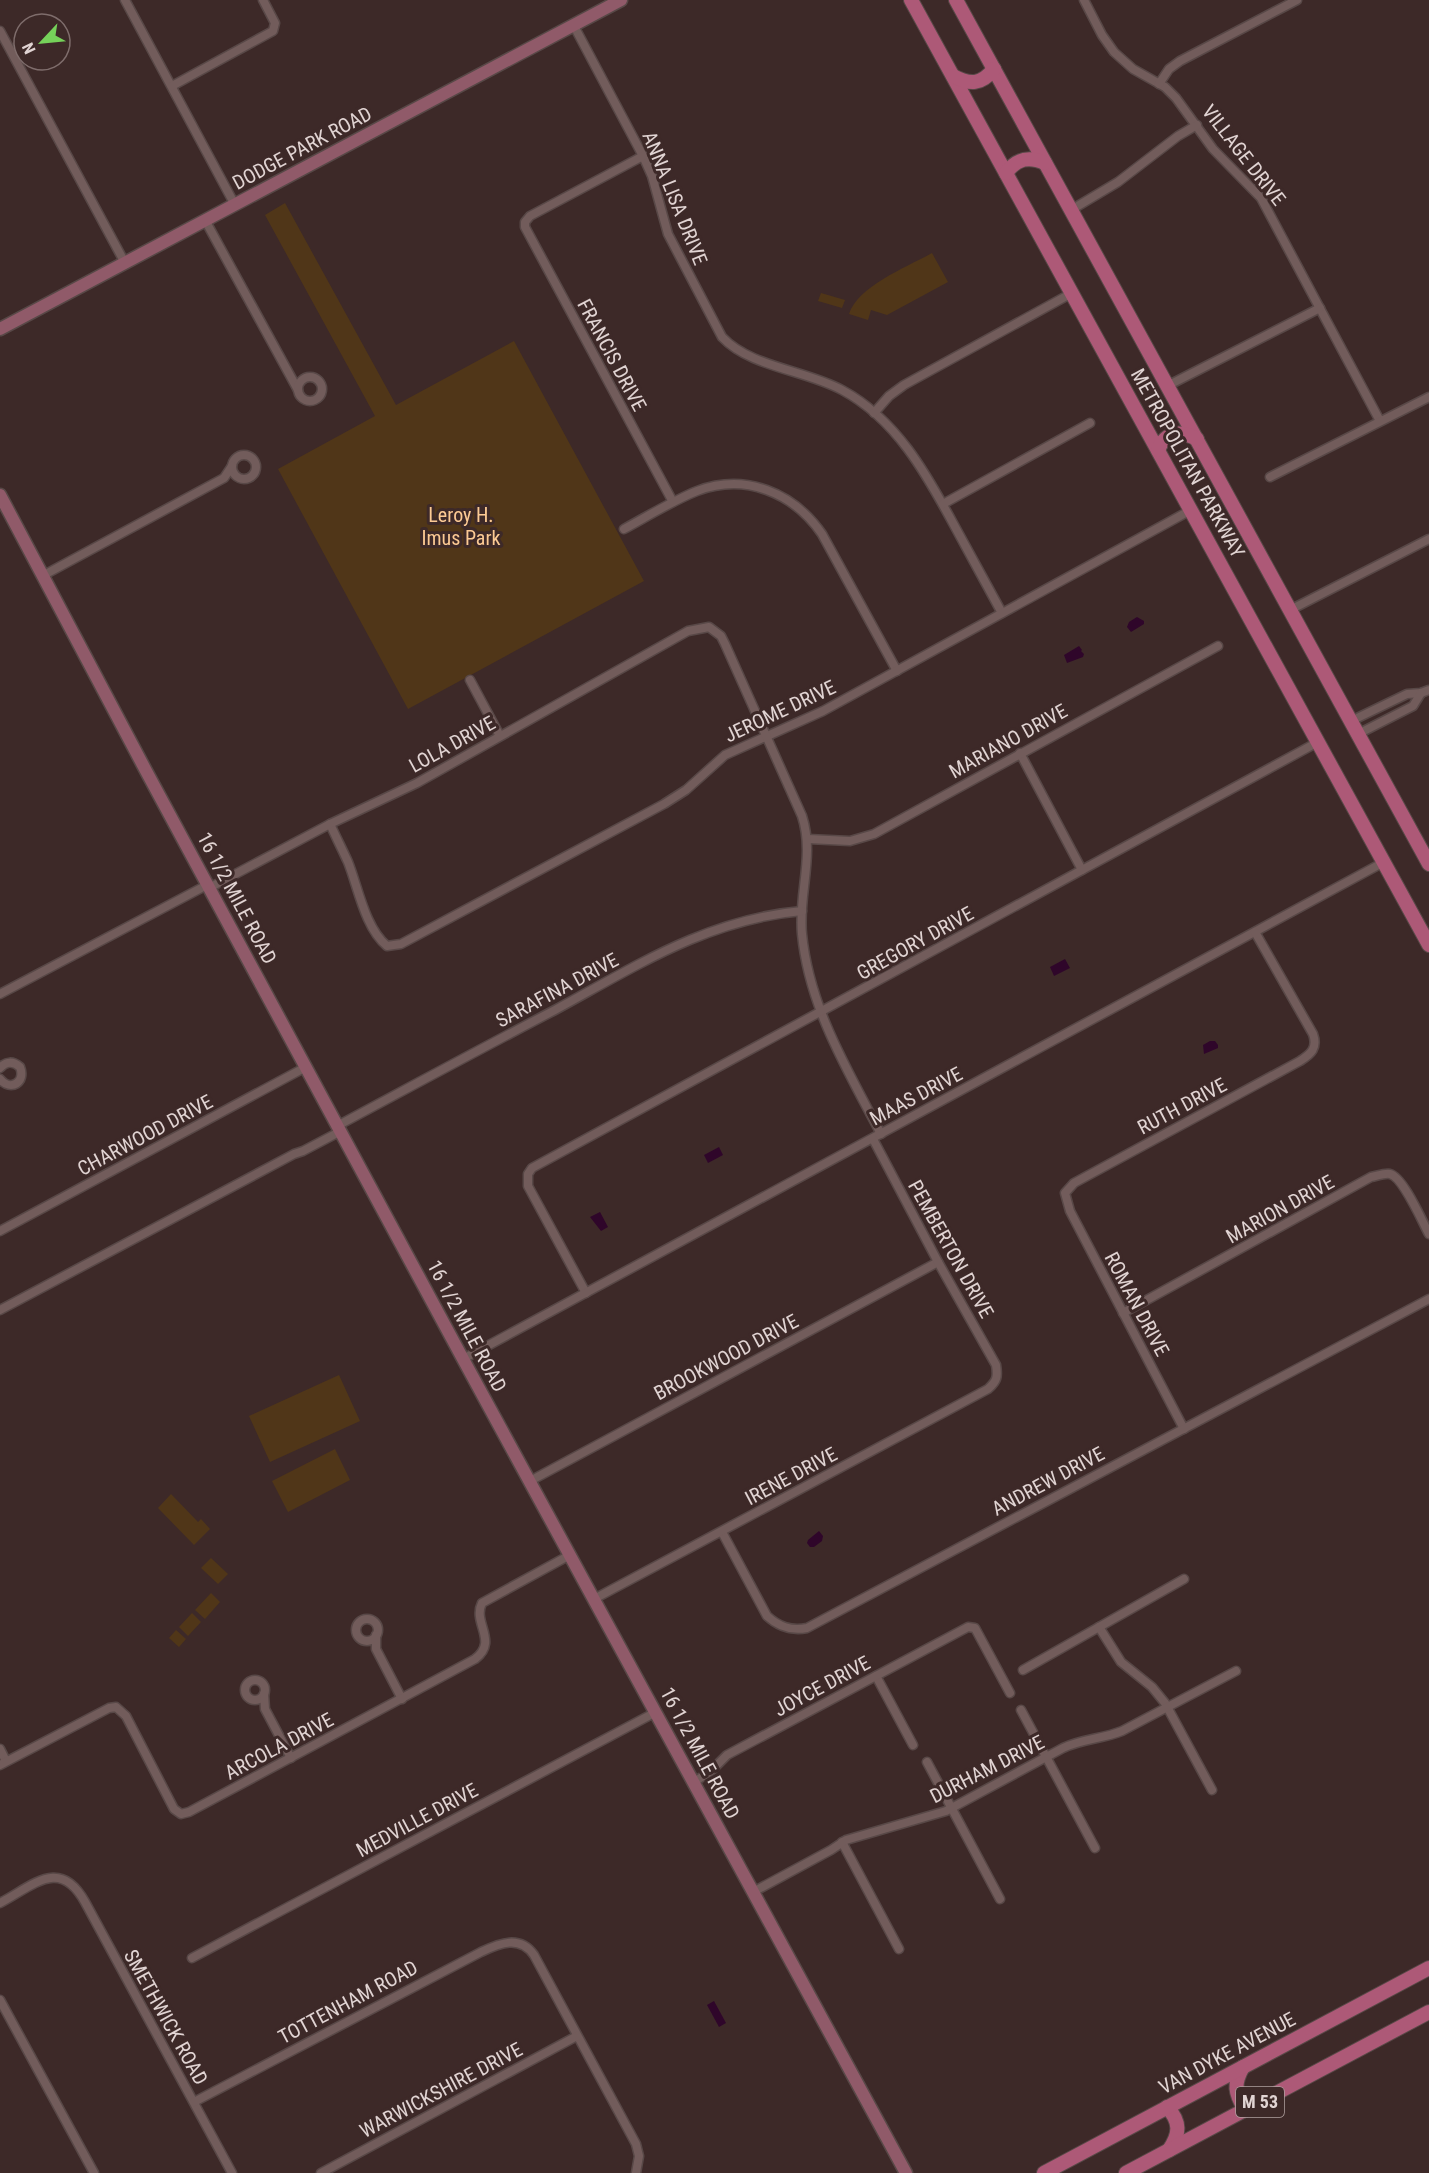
<svg xmlns="http://www.w3.org/2000/svg" width="1429" height="2173" font-family="'Roboto Condensed',sans-serif">
	<rect width="100%" height="100%" fill="#3d2928"/>
	<g fill="#503618">
		<polygon points="285,203 396,405 514,341 644,581 408,709 278,469 375,416 265,215"/>
		<path d="M932,253L948,282L887,315L871,310L868,320L849,314C858,286 907,267 932,253Z"/>
		<polygon points="821,293 845,300 842,308 818,301"/>
		<polygon points="339,1375 360,1421 270,1462 249,1416"/>
		<polygon points="335,1449 350,1480 288,1512 272,1481"/>
		<polygon points="171,1494 198,1522 201,1519 210,1529 194,1545 158,1508"/>
		<polygon points="211,1558 228,1574 218,1584 201,1568"/>
		<polygon points="211,1593 220,1602 205,1619 195,1610"/>
		<polygon points="192,1613 201,1622 188,1636 179,1627"/>
		<polygon points="176,1630 186,1639 179,1647 169,1638"/>
	</g>
	<g fill="#2f062a">
		<polygon points="1137,617 1144,621 1144,624 1131,632 1127,627 1129,622"/>
		<polygon points="1079,646 1082,650 1081,651 1084,654 1083,657 1067,663 1064,655"/>
		<polygon points="1065,959 1070,968 1054,976 1050,967"/>
		<polygon points="1210,1041 1215,1041 1218,1045 1218,1048 1204,1054 1203,1045"/>
		<polygon points="719,1147 723,1155 708,1163 704,1155"/>
		<polygon points="600,1212 608,1227 601,1231 590,1217"/>
		<polygon points="819,1531 823,1536 822,1541 814,1547 810,1547 807,1543 808,1540"/>
		<polygon points="714,2001 726,2023 719,2027 707,2005"/>
	</g>
	<g fill="none" stroke-linecap="round" stroke-linejoin="round">
		<defs>
			<g id="street">
				<polyline points="125,0 235,205"/>
				<polyline points="1084,0 1102,35 1114,52 1133,69 1165,87 1176,98 1213,149 1261,198 1380,421"/>
				<path d="M574,26L643,156L652,176L668,234L722,337C750,367 805,370 842,390C896,419 926,473 954,525C970,554 986,584 1002,613"/>
				<polyline points="0,31 125,263"/>
				<polyline points="1159,84 1169,69 1180,61 1297,0"/>
				<polyline points="172,86 273,31 275,23 263,0"/>
				<polyline points="643,156 530,216 525,222 525,227 673,502"/>
				<polyline points="1071,210 1118,182 1178,136 1197,125"/>
				<polyline points="205,220 298,390"/>
				<circle cx="310" cy="389" r="12"/>
				<polyline points="1167,386 1320,308"/>
				<polyline points="874,413 889,396 904,385 1072,293"/>
				<circle cx="244" cy="467" r="12"/>
				<polyline points="1270,477 1429,397"/>
				<polyline points="943,504 1090,423"/>
				<path d="M624,529C648,516 672,501 697,491C745,473 793,492 822,534L897,671"/>
				<polyline points="44,575 224,478 232,466"/>
				<polyline points="1290,610 1429,539"/>
				<polyline points="470,680 500,736"/>
				<polyline points="1351,721 1407,694 1421,693 1429,690"/>
				<polyline points="1358,734 1413,706 1421,693"/>
				<polyline points="1020,753 1082,870"/>
				<path d="M330,824C336,837 342,849 348,862C358,887 365,928 387,946L401,944L664,804L686,790L725,755L823,711L1191,510"/>
				<polyline points="808,839 850,841 874,834 1218,646"/>
				<path d="M209,888L330,824L417,783L688,631L709,627L721,636L725,644L802,816C815,856 798,894 802,934C809,1007 848,1071 881,1134"/>
				<polyline points="0,994 207,885"/>
				<path d="M0,1068C6,1061 13,1061 20,1067C26,1082 11,1092 0,1079"/>
				<path d="M337,1126C410,1087 482,1048 555,1010C636,966 708,919 802,911"/>
				<polyline points="0,1231 306,1067"/>
				<polyline points="586,1293 528,1186 528,1174 532,1168 1318,742"/>
				<polyline points="0,1310 294,1154 303,1151 341,1131"/>
				<path d="M1123,1313L1371,1177C1377,1176 1384,1173 1390,1174C1403,1177 1422,1221 1429,1234"/>
				<polyline points="463,1359 1384,862"/>
				<path d="M1184,1429L1070,1211L1065,1193L1074,1183L1300,1061C1311,1054 1318,1048 1313,1034L1255,932"/>
				<polyline points="530,1481 938,1262"/>
				<path d="M722,1532L767,1616C779,1627 791,1631 807,1628L1429,1299"/>
				<path d="M594,1599L988,1389C997,1381 998,1377 996,1365L938,1262L873,1139"/>
				<circle cx="367" cy="1630" r="11"/>
				<polyline points="1099,1627 1121,1662 1152,1687 1165,1703 1212,1790"/>
				<polyline points="376,1635 376,1649 402,1699"/>
				<polyline points="1023,1670 1184,1579"/>
				<polyline points="876,1676 913,1745"/>
				<circle cx="255" cy="1690" r="10"/>
				<polyline points="264,1694 265,1709 291,1758"/>
				<polyline points="1021,1710 1095,1848"/>
				<polyline points="0,1749 6,1761"/>
				<polyline points="927,1762 1000,1899"/>
				<path d="M0,1765L109,1708L116,1707L126,1716L174,1809L181,1814L189,1812L475,1659C499,1641 472,1623 482,1603L570,1555"/>
				<polyline points="694,1782 711,1771 727,1755 968,1627 975,1628 1010,1693"/>
				<polyline points="842,1842 899,1949"/>
				<path d="M753,1892L831,1850L846,1840L946,1811L1063,1748C1082,1739 1102,1739 1122,1731L1236,1671"/>
				<path d="M0,1903C34,1885 60,1857 85,1902L232,2173"/>
				<polyline points="192,1958 656,1712"/>
				<polyline points="0,2000 94,2173"/>
				<path d="M194,2102L481,1952C500,1943 520,1935 534,1955L636,2144L639,2156L636,2173"/>
				<polyline points="321,2173 577,2036"/>
			</g>
			<g id="secondary">
				<polyline points="0,329 621,0"/>
				<polyline points="0,495 145,769 463,1359 906,2173"/>
			</g>
			<g id="primary">
				<polyline points="911,0 1429,945"/>
				<polyline points="956,0 1429,864"/>
				<path d="M953,76C970,85 981,85 994,69"/>
				<path d="M1006,173C1017,158 1029,156 1045,163"/>
				<path d="M1158,450C1166,431 1180,430 1197,439"/>
				<path d="M1243,2067C1233,2084 1235,2093 1245,2110"/>
				<path d="M1167,2107C1181,2122 1180,2134 1169,2150"/>
				<polyline points="1044,2173 1429,1968"/>
				<polyline points="1126,2173 1429,2012"/>
			</g>
		</defs>
		<use href="#street" stroke="#584847" stroke-width="11"/>
		<use href="#secondary" stroke="#584847" stroke-width="15"/>
		<use href="#primary" stroke="#584847" stroke-width="16"/>
		<use href="#street" stroke="#725c5b" stroke-width="8"/>
		<use href="#secondary" stroke="#905a69" stroke-width="12"/>
		<use href="#primary" stroke="#ad5977" stroke-width="14"/>
	</g>
	<g text-anchor="middle" stroke-width="6" stroke-linejoin="round" paint-order="stroke">
		<rect fill="#3d2928" stroke="#b0a1a0" stroke-width="1.5" x="1236" y="2087" width="48" height="30" rx="4.5"/>
		<g font-size="18" font-weight="bold" fill="#e1d4d3">
			<text x="1260" y="2108">M 53</text>
		</g>
		<g font-size="20" fill="#e1d4d3" stroke="#3d2928">
			<text transform="translate(302 148) rotate(-28)" y="7">DODGE PARK ROAD</text>
			<text transform="translate(1244 155) rotate(52)" y="7">VILLAGE DRIVE</text>
			<text transform="translate(675 198) rotate(68)" y="7">ANNA LISA DRIVE</text>
			<text transform="translate(612 355) rotate(62)" y="7">FRANCIS DRIVE</text>
			<text transform="translate(1188 463) rotate(61)" y="7">METROPOLITAN PARKWAY</text>
			<text transform="translate(780 711) rotate(-25)" y="7">JEROME DRIVE</text>
			<text transform="translate(1008 741) rotate(-29)" y="7">MARIANO DRIVE</text>
			<text transform="translate(452 744) rotate(-29)" y="7">LOLA DRIVE</text>
			<text transform="translate(237 898) rotate(62)" y="7">16 1/2 MILE ROAD</text>
			<text transform="translate(915 943) rotate(-29)" y="7">GREGORY DRIVE</text>
			<text transform="translate(557 990) rotate(-28)" y="7">SARAFINA DRIVE</text>
			<text transform="translate(916 1096) rotate(-28)" y="7">MAAS DRIVE</text>
			<text transform="translate(1182 1106) rotate(-28)" y="7">RUTH DRIVE</text>
			<text transform="translate(145 1135) rotate(-28)" y="7">CHARWOOD DRIVE</text>
			<text transform="translate(1280 1209) rotate(-29)" y="7">MARION DRIVE</text>
			<text transform="translate(951 1249) rotate(61)" y="7">PEMBERTON DRIVE</text>
			<text transform="translate(1137 1304) rotate(62)" y="7">ROMAN DRIVE</text>
			<text transform="translate(467 1326) rotate(62)" y="7">16 1/2 MILE ROAD</text>
			<text transform="translate(726 1357) rotate(-28)" y="7">BROOKWOOD DRIVE</text>
			<text transform="translate(791 1476) rotate(-28)" y="7">IRENE DRIVE</text>
			<text transform="translate(1048 1481) rotate(-28)" y="7">ANDREW DRIVE</text>
			<text transform="translate(822 1686) rotate(-28)" y="7">JOYCE DRIVE</text>
			<text transform="translate(279 1746) rotate(-28)" y="7">ARCOLA DRIVE</text>
			<text transform="translate(700 1753) rotate(62)" y="7">16 1/2 MILE ROAD</text>
			<text transform="translate(987 1769) rotate(-27)" y="7">DURHAM DRIVE</text>
			<text transform="translate(417 1820) rotate(-28)" y="7">MEDVILLE DRIVE</text>
			<text transform="translate(348 2002) rotate(-28)" y="7">TOTTENHAM ROAD</text>
			<text transform="translate(166 2017) rotate(61)" y="7">SMETHWICK ROAD</text>
			<text transform="translate(1227 2053) rotate(-28)" y="7">VAN DYKE AVENUE</text>
			<text transform="translate(441 2090) rotate(-28)" y="7">WARWICKSHIRE DRIVE</text>
		</g>
		<g font-size="20" fill="#fcca94" stroke="#3d2928">
			<text x="461" y="522">Leroy H.<tspan x="461" dy="23">Imus Park</tspan></text>
		</g>
	</g>
	<g transform="translate(42 42) rotate(244)"><circle r="28" fill="#3d2928" stroke="#7f6d6c" stroke-width="1.5"/>
	<path d="M0-4.5L10 22L0 15L-10 22Z" fill="#76d25a"/>
	<text y="-9" font-size="16" font-weight="bold" text-anchor="middle" fill="#e1d4d3">N</text>
	</g>
</svg>
